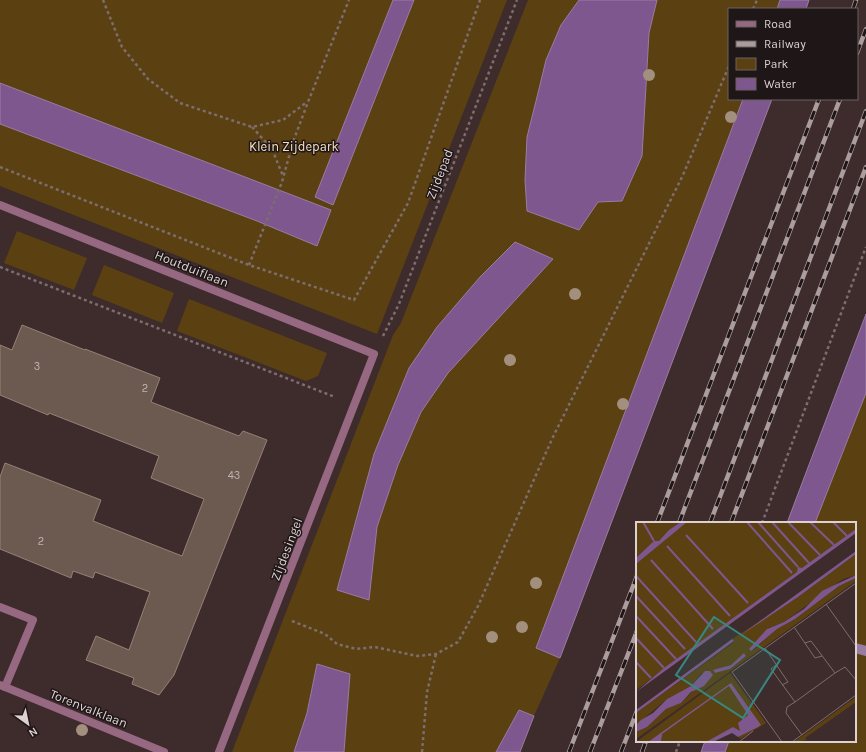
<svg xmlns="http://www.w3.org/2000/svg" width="866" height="752" font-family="Karla,sans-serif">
	<rect width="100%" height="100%" fill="#3e2b2c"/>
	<g fill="#5b4111" fill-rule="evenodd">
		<polygon points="0,0 507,0 377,334 0,186"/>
		<path d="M528,0H579L561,25L546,60L538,93L649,33L657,0H780L777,9H729V99H743L537,647L560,658L534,716L519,710L496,752H344L350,674L317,664L307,713L294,752H232L393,335L401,323ZM515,243L447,373L420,412L398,465L377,527L369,600L338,590L374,454L409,368L437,327L480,277Z"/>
		<polygon points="17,231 87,258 74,290 4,263"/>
		<polygon points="104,265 174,293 162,323 92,295"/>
		<polygon points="189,299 327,353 318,376 306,381 177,331"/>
		<polygon points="866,343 866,752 710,752 714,741 855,741 855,523 797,523"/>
	</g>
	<g fill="#7d578e" stroke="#9a7ca2">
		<polygon points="393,0 414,0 333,205 315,197"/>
		<polygon points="579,0 657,0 649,33 642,156 622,201 598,202 579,230 527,211 525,180 527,137 538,93 546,60 561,25"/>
		<polygon points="780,0 809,0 806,9 777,9"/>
		<polygon points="0,83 331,210 317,246 257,221 0,124"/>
		<polygon points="743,99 772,99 560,658 536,648"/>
		<polygon points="515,242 553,259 448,373 421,412 398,465 377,527 369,600 337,590 374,454 409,368 437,327 480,277"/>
		<polygon points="866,314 866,393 815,523 787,523"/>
		<polygon points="317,664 350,674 344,752 294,752 307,713"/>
		<polygon points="519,710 534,716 520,752 496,752"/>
		<polygon points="705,741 729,741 725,752 701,752"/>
	</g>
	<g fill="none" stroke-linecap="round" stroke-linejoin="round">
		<polyline stroke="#9a7ca2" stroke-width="10" points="855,648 866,651"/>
	</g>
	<polygon fill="#6c5a50" stroke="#958177" points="22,325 85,350 85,349 160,378 151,402 239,436 243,431 267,440 174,675 159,695 132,684 134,678 86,660 96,636 129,650 150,592 95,572 93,578 73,571 71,578 0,549 0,477 5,463 101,500 93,521 182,556 204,499 151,478 159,456 49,413 48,415 0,395 0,345 12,350"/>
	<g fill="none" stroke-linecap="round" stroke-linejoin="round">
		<g stroke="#7d6d6e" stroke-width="2.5" stroke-dasharray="3 3" stroke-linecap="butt">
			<polyline points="103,0 122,47 148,79 180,103 252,127 283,120 307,102"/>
			<polyline points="753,9 757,0"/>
			<polyline points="252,127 272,149 283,176"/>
			<polyline points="0,167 249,265 354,300 408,203 480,0"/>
			<polyline points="249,265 282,182 293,142 308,102 349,0"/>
			<polyline points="0,267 335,397"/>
			<polyline points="383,336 399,304 517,0"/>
			<polyline points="762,523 866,247"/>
			<polyline points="292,621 325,634 337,644 356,649 375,647 417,656 436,654 458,642 478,606 552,439 683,175 729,66"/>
			<polyline points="422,752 427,692 436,654"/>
			<polyline points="676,752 680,741"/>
		</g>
		<g stroke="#976882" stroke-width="8">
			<polyline points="0,205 374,354 219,752"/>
			<polyline points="0,607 33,620 5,687"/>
			<polyline points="0,685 164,752"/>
		</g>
		<defs>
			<g id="rail">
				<polyline points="853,9 856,0"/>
				<polyline points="857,53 866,29"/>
				<polyline points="657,523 819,99"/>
				<polyline points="679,523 840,99"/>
				<polyline points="710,523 866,111"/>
				<polyline points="731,523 866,167"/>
				<polyline points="569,752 637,576"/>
				<polyline points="590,752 637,631"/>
				<polyline points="621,752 637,711"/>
				<polyline points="642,752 646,741"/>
			</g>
		</defs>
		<use href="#rail" stroke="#ab9d9d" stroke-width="4.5"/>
		<use href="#rail" stroke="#1f1617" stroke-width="3" stroke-dasharray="9" stroke-linecap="butt"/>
	</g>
	<g fill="#a38f7d">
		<circle cx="649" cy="75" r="6"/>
		<circle cx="731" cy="117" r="6"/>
		<circle cx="575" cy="294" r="6"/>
		<circle cx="510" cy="360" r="6"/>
		<circle cx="623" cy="404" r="6"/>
		<circle cx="536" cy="583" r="6"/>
		<circle cx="522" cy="627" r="6"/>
		<circle cx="492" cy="637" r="6"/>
		<circle cx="82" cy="730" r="6"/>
	</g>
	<g text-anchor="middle" stroke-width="3" stroke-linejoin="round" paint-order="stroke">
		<g font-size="11" fill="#c1b3b1">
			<text x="37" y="370">3</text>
			<text x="145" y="392">2</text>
			<text x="234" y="479">43</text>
			<text x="41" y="545">2</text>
		</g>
		<g font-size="13" fill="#f6e1bf" stroke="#1f1617">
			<text x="294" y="151">Klein Zijdepark</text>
		</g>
		<g font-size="13" fill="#ddd1d1" stroke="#1f1617">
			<text transform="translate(439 174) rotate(-69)" y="5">Zijdepad</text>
			<text transform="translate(192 268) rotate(22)" y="5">Houtduiflaan</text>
			<text transform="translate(286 549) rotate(-69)" y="5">Zijdesingel</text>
			<text transform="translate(89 708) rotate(22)" y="5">Torenvalklaan</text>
		</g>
	</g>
	<g transform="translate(636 522)">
		<rect width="220" height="220" fill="#3e2b2c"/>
		<path d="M0,0H220V9L0,168ZM220,32V53L207,57L148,100L132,106L116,129L141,107L159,97L203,64L220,56V59L0,217V210L11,205L30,187L45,181L58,168L71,150L65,152L55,164L31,177L0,203V191L98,120L96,117L162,75ZM108,132L110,134L94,147L79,151L77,149L95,143ZM94,151L130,201L104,217L98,207L74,220H18L16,217L12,220H0ZM220,175V180L169,216L171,218L158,220Z" fill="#5b4111" fill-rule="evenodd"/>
		<path d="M45,0H51L0,42V36L18,19H23L33,8ZM220,7V11L0,170L28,146L161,50L162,45L166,46ZM220,29V32L162,75L102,115ZM220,53V56L203,64L159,97L141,107L115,129L113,127L131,107L148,100L168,87L186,69ZM96,117L98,119L0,191V188ZM108,131L110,134L94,147L79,151L77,148L95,143ZM69,149H74L77,153L68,164L55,170L45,181L30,187L11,205L0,210V203L5,198L17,191L31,177L55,164ZM95,161L125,203L122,205L102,215L96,211L77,220H70L97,205L104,209L102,201L112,193L93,164L26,212L25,220H12Z" fill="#7d578e"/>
		<path fill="none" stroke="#7d578e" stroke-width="2" d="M7,0L18,19M111,0L156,51M122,0L162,45M136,0L173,41M152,0L184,33M174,0L198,23M197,0L211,14M50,13L112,81M31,24L94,94M15,38L77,107M0,54L60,120M0,74L49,127M0,94L40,137M0,116L28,146M0,140L15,156"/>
		<path fill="none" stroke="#7e6d6e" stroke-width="1" d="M190,82L220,124M158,105L179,136L186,134M169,121L175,119L199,151L209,145L220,158M129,126L152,160L146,163M140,143L135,147L159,180L151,185L150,191L166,213M159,180L199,151M103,220L117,209M146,220L96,150L220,61M156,220L220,173"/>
		<path fill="#388882" fill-opacity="0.15" stroke="#388882" stroke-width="2" d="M78,95L144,138L107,196L40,153Z"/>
		<rect width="220" height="220" fill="none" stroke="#ddd1d1" stroke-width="2"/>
	</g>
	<rect x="728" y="8" width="130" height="92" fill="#1f1617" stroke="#6b6161"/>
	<rect x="736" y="21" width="20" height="6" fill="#976882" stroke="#6b6161"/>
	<text x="764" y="28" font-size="12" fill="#ddd1d1">Road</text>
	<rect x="736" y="41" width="20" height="6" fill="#ab9d9d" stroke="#6b6161"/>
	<text x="764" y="48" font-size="12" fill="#ddd1d1">Railway</text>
	<rect x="736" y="58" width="20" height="12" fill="#5b4111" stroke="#6b6161"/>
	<text x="764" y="68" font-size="12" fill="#ddd1d1">Park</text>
	<rect x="736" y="78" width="20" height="12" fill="#7d578e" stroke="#6b6161"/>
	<text x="764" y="88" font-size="12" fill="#ddd1d1">Water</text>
	<g transform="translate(28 724) rotate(147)" stroke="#1f1617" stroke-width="3" paint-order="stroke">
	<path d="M0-3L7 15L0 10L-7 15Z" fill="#ddd1d1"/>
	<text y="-6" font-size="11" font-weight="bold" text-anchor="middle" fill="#ddd1d1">N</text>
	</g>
</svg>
